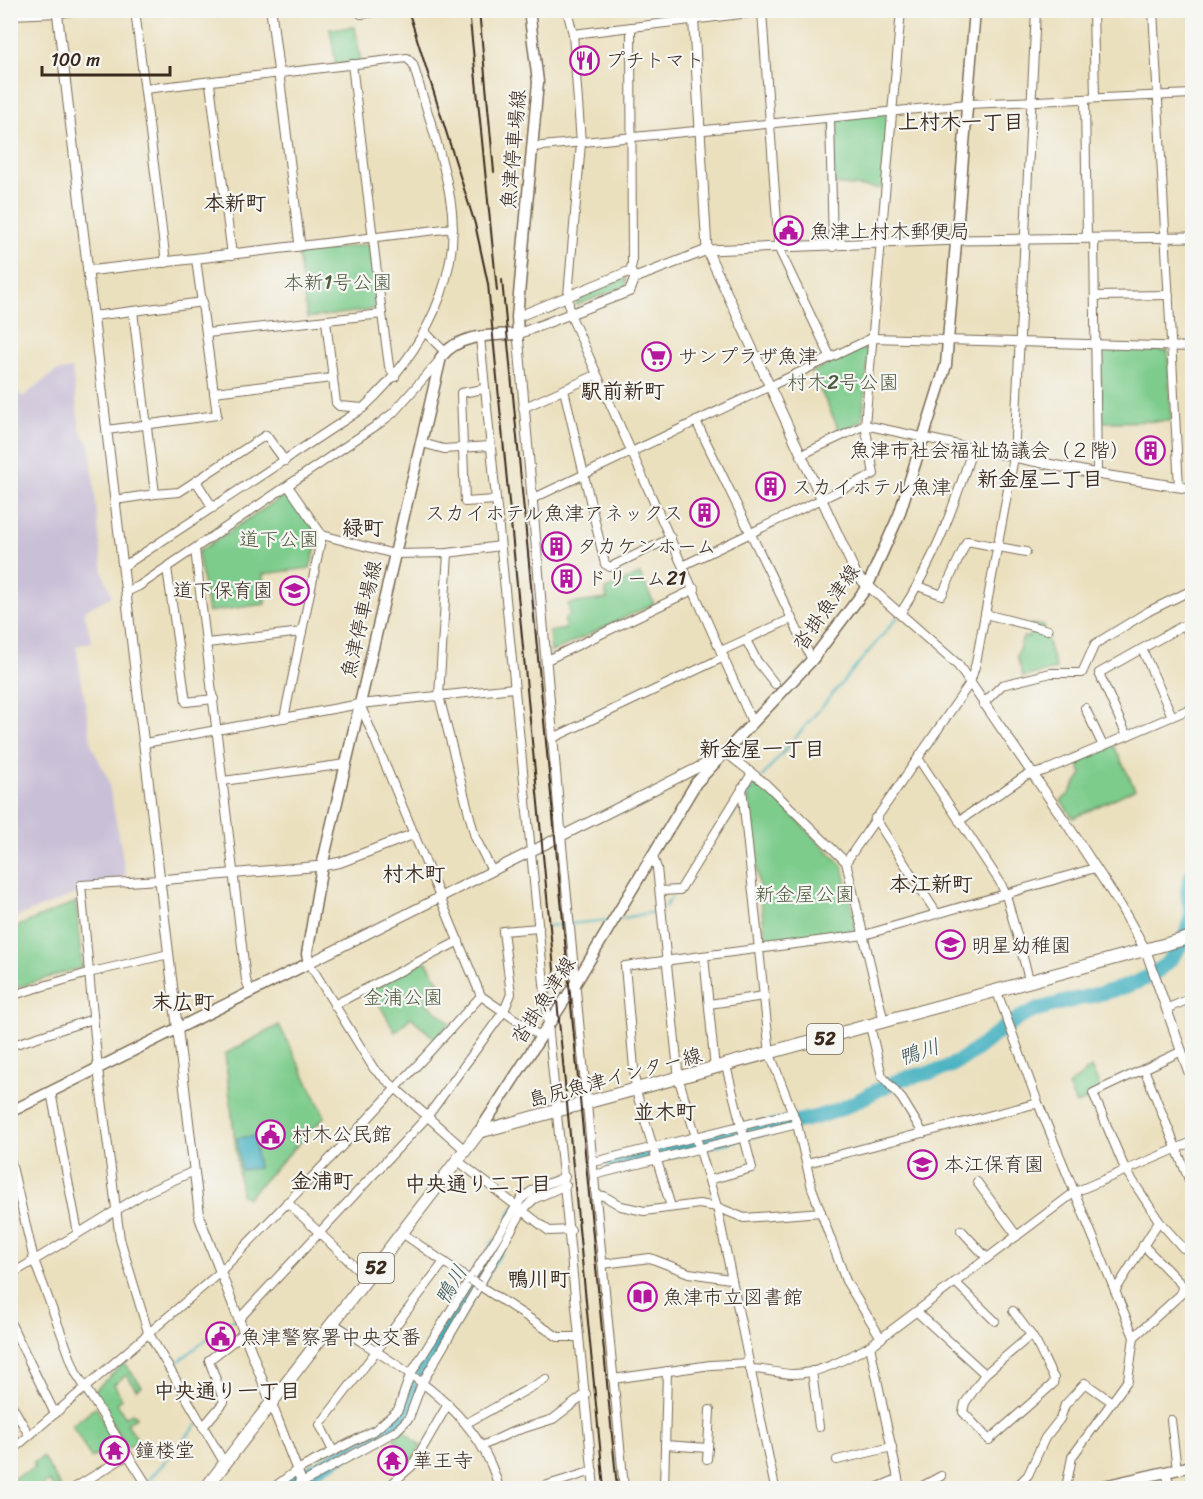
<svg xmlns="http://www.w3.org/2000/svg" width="1203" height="1499" font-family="Sriracha,'Klee One',sans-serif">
	<rect width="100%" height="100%" fill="#f6f6f2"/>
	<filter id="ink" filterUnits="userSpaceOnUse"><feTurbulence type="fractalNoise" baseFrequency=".0167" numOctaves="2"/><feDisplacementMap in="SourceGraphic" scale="12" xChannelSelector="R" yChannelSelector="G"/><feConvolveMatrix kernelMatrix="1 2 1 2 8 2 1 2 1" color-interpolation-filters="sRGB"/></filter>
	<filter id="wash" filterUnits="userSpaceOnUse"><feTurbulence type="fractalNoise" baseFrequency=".008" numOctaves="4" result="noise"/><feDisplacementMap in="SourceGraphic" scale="24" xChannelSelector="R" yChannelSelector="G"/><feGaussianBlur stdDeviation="1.35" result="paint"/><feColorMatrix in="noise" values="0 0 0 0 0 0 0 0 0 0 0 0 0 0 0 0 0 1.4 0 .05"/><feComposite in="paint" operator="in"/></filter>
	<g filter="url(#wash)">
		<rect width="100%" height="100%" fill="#ebe0be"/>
		<polygon fill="#c9bfd7" points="72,369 80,430 90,445 103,573 112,596 84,611 92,642 76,646 92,746 108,779 126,875 11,919 10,381 22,397 55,372"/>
		<g fill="#7dcc8c" stroke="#5c7b55" stroke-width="1.5">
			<polygon points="355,27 361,63 336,66 330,29"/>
			<polygon points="892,111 886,189 832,184 830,119"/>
			<polygon points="370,244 378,309 307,318 298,254"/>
			<polygon points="626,278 627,286 577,305 576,298"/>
			<polygon points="862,348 869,352 862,421 840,432 812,372"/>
			<polygon points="1099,349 1168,351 1171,421 1102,422"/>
			<polygon points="288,493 319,536 310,568 263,574 265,604 208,612 198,552"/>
			<polygon points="640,574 654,604 551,652 549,632 565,629 565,618 570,615 568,604 607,599 605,589"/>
			<polygon points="1031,624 1043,626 1056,669 1023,677 1017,656 1023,637 1029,637"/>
			<polygon points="1112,742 1135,789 1073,818 1061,801 1069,794 1082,774 1075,757"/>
			<polygon points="757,785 764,787 843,866 857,930 766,944 748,794"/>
			<polygon points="76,902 82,967 15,988 11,978 11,929"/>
			<polygon points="426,961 441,985 426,1002 450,1023 435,1039 411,1017 395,1032 371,989"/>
			<polygon points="279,1025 325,1116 247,1198 241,1194 225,1054"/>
			<polygon points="1091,1068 1101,1089 1095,1097 1076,1104 1068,1086"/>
			<polygon points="124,1363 142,1386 136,1389 127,1375 114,1384 122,1399 117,1403 125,1417 132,1413 137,1416 127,1424 138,1440 128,1448 92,1393"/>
			<polygon points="96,1407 115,1444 91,1458 72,1425"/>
			<polygon points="402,1429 421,1446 412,1461 393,1437"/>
			<polygon points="43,1457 61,1488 54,1488 49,1481 38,1488 11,1488 17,1485 13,1478 35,1468 33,1463"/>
		</g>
		<polygon fill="#43b0c0" stroke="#3f6d6f" stroke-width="1.5" points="254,1136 258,1168 241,1170 237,1138"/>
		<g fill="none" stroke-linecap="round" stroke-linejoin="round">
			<g stroke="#43b0c0" stroke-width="2">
				<polyline points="762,777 898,617"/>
				<polyline points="745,798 758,781"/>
				<polyline points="719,834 740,805"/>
				<polyline points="664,908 672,897"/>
				<polyline points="618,919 660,911"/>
				<polyline points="547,926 610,920"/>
				<polyline points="172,1367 229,1321 237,1319"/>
				<polyline points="142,1488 198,1423"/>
			</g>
			<g stroke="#43b0c0" stroke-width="15">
				<path d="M1192,875C1186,889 1187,897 1192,912"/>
				<path d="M613,1164C661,1154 708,1141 755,1130C781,1124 810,1121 835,1111C858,1103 877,1088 900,1080C916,1074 933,1074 948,1067C979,1053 1001,1024 1032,1012C1096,987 1177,998 1192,912"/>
				<polyline points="514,1220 525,1202 547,1187"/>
				<polyline points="282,1488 378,1435 397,1423 407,1412 423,1371 498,1246"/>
			</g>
		</g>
	</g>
	<g filter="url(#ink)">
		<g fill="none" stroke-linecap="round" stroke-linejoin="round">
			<defs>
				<g id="minor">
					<polyline points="135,10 166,263"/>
					<polyline points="357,10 361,14 387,10"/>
					<polyline points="567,10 573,34 581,143 568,296 570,314 753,724"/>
					<polyline points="1093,10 1095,98"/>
					<polyline points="1153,10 1179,487"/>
					<polyline points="762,12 779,249 830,356"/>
					<polyline points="10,15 58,13"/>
					<polyline points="573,34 775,10"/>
					<polyline points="352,64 382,314 389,366 395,377"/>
					<polyline points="210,84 232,255"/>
					<polyline points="1085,99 1087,238"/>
					<polyline points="830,119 833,247"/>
					<polyline points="532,147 968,104 1192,94"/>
					<polyline points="1094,239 1097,474"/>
					<polyline points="300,246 453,228"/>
					<polyline points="630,271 632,264 631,27"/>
					<polyline points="1095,296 1169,295"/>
					<polyline points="93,316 133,311"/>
					<polyline points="326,321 336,403 339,406 363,408"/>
					<polyline points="425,332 445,352"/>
					<polyline points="207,333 382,314"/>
					<polyline points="480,337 594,1488"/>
					<polyline points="484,389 461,393 465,502 495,500"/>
					<polyline points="564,390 605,564 610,567 671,538"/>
					<polyline points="214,392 332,378"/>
					<polyline points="523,408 596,375"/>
					<polyline points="696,421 812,660"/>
					<polyline points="107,430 217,415 196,259"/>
					<polyline points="422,443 444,449 490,446"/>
					<polyline points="801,455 865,425 1014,457"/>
					<polyline points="196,481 213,508"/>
					<polyline points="288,486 322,535 394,554 448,553 500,546"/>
					<polyline points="155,494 179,492 266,435 285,461"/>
					<polyline points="532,499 872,338 1192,347"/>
					<polyline points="115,500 155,494 133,311 203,302"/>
					<polyline points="195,549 246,980 251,993"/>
					<polyline points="448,553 439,696 475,837 492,871"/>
					<polyline points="684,565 874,474 865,425 901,10"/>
					<path d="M124,566L363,408C422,354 466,275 449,192C441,149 425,106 413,64L407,58L145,89"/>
					<polyline points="167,568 186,702 214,699"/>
					<polyline points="918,586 942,595 967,541 1026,552"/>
					<polyline points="126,592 139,586 380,423 393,413 439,361"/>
					<path d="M900,614C934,562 954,507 973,447"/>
					<polyline points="985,614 1048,630"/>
					<polyline points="746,640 757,661 775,684"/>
					<polyline points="207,643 302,632"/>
					<polyline points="1142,649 1172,716"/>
					<polyline points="721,651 791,619"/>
					<polyline points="547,660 695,589"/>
					<polyline points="360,704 481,996 541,1037"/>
					<polyline points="983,704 1002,685 1051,673 1082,673 1095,644 1149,611 1192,590"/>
					<polyline points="1085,708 1103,746"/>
					<polyline points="284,718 322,535"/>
					<polyline points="1127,736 1099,673 1182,626 1186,627 1192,643"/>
					<polyline points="553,738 724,657"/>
					<polyline points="145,743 360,704 514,688"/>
					<polyline points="726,753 766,784 846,862 884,1022"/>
					<polyline points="918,758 1000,882 1006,895 1030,983"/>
					<polyline points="223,781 346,764"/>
					<polyline points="742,788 770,1054 797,1124 812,1188 846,1281 881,1338 1075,1192 1192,1142"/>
					<polyline points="875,818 937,914"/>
					<polyline points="959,821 1025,776 1044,771 1192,708"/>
					<polyline points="561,835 624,1488"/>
					<polyline points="653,857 657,868 679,1080 717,1207 775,1488"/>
					<polyline points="846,862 970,683 976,663 1014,457 1036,10"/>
					<polyline points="159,880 81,885 98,1069 120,1239 148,1332 225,1464"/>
					<polyline points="660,891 680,890 752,773"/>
					<polyline points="704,956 715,1069"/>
					<polyline points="309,963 374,1069 465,1150"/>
					<polyline points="997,992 1038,1103 1134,1337 1128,1380 1072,1457 1066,1488"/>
					<polyline points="10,996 88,973 169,954"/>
					<polyline points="709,1004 764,996"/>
					<polyline points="334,1005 459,941"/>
					<polyline points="1168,1008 1192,998"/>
					<polyline points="870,1026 882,1076 902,1099 923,1133"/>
					<polyline points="10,1046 93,1019"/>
					<polyline points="1182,1051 1093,1093 1125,1169 1159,1221 1183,1248 1192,1244"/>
					<polyline points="1144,1069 1192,1187"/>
					<polyline points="51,1092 78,1233"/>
					<polyline points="10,1158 34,1260 76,1373 149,1488"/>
					<polyline points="458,1161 549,1231 571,1230"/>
					<polyline points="594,1162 793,1113"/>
					<polyline points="807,1163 1038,1103"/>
					<polyline points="594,1175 797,1124"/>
					<polyline points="709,1180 752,1168 726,1066"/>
					<polyline points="977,1182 1017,1236"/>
					<polyline points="596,1195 604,1196 621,1206 644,1211 699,1204 717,1207 744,1218 821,1212"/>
					<polyline points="287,1202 368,1279"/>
					<polyline points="671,1207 636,1091 625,966 864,935 1095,868"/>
					<polyline points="961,1230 987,1258"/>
					<polyline points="402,1233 470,1280"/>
					<polyline points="1143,1245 1182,1285 1181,1293"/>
					<polyline points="603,1264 650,1258 689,1273 730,1279"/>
					<polyline points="10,1275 143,1194 194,1171"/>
					<polyline points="955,1282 995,1321"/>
					<polyline points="480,1286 558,1337 578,1337"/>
					<polyline points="1115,1291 1159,1221"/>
					<polyline points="1013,1311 1031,1335"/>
					<path d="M917,1312L985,1374L1031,1335C1041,1348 1045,1364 1054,1378L1053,1384L989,1440L963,1412L965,1403L985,1374"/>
					<polyline points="239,1319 427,1117 504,1011 511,994 503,931 539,928"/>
					<polyline points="10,1322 55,1414"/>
					<path d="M333,1323C399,1368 478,1406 499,1488"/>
					<polyline points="1134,1337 1192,1284"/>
					<path d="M750,1369C765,1369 779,1374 793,1374C820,1374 847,1358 870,1346L900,1488"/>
					<polyline points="812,1371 819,1427"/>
					<polyline points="613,1379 711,1365 749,1363"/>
					<polyline points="10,1402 29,1435"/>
					<polyline points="1171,1420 1177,1470"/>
					<polyline points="467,1423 546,1379"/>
					<polyline points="203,1427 224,1402 209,1360 244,1333"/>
					<polyline points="665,1445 708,1448 707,1459"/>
					<polyline points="482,1446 512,1432 553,1419 586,1394"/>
					<polyline points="708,1448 710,1410"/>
					<polyline points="333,1451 320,1425 444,1262"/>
					<polyline points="10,1452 219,1273 348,1140 481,996"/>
					<polyline points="837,1460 892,1447"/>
					<polyline points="1165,1472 1172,1488"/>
					<polyline points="74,1488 128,1455"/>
					<polyline points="273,1488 297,1470 375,1430 398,1410 410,1375 521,1199 536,1188 565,1177"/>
					<polyline points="293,1488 396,1431 409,1418 422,1383 523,1210 534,1199 566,1185"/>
					<polyline points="387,1488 412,1466 448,1404"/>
					<polyline points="538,1488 593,1471"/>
					<polyline points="664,1488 667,1371"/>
					<polyline points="876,1488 898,1479"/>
					<polyline points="919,1488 941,1476"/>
					<polyline points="1015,1488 1028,1475 1045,1438 1060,1419 1065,1405 1085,1383 1112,1402"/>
				</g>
				<g id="tertiary">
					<polyline points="57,10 200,1219 304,1488"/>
					<polyline points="693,10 707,250 857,576 958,665 1067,824 1120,905 1146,951 1192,1081"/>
					<polyline points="58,13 75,10"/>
					<polyline points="88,271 300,246 271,10"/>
					<polyline points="517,317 630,271 635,278"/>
					<polyline points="1014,457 1097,474 1192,489"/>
					<polyline points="561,835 518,334 630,291 635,278 707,250 957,240 1192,237"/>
					<polyline points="159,880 322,866 341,862 414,834"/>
					<polyline points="309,963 717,758"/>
					<polyline points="870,1346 881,1338"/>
				</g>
				<g id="secondary">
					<path d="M10,1112L309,963L307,954L322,866L441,357C459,334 491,335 518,334L517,317L538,82L529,10"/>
					<polyline points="479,1132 577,981 696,783 812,660 867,587 899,515 946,365 975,10"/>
					<polyline points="1095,1488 1192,1466"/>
				</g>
				<polyline id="primary" points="206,1488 479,1132 1192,937"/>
			</defs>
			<use href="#minor" stroke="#796a56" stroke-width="10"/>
			<use href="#tertiary" stroke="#796a56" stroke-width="11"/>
			<use href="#secondary" stroke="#796a56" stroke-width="13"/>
			<use href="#primary" stroke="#796a56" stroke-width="14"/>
			<use href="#minor" stroke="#fff" stroke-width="8"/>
			<use href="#tertiary" stroke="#fff" stroke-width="9"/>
			<use href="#secondary" stroke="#fff" stroke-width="10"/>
			<use href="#primary" stroke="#fff" stroke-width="12"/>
			<g stroke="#3b2a1e" stroke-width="2">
				<polyline points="408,10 475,224 488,284 604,1488"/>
				<polyline points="469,10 497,291"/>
				<polyline points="479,10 494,172"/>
				<polyline points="502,280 617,1488"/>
			</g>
			<defs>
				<polyline id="minor-bridge" points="470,1280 480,1286"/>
			</defs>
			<use href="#minor-bridge" stroke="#796a56" stroke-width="10" stroke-linecap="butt"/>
			<use href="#minor-bridge" stroke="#fff" stroke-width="8"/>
		</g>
	</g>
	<defs>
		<symbol id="restaurant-ring" viewBox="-11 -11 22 22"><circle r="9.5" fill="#f6f6f2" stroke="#b5179e" stroke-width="1.5"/><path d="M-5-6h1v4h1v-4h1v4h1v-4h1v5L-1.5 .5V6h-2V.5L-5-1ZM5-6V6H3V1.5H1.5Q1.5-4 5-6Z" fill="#b5179e"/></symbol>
		<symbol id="civic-ring" viewBox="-11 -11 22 22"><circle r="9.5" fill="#f6f6f2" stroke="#b5179e" stroke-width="1.5"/><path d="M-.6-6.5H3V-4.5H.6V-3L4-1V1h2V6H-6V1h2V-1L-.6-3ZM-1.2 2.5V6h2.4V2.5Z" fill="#b5179e"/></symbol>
		<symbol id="supermarket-ring" viewBox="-11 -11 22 22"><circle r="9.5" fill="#f6f6f2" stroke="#b5179e" stroke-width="1.5"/><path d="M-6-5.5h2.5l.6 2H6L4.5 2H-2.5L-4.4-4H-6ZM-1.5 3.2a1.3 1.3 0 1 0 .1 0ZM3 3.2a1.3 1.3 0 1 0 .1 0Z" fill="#b5179e"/></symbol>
		<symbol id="building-ring" viewBox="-11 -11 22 22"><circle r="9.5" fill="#f6f6f2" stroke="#b5179e" stroke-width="1.5"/><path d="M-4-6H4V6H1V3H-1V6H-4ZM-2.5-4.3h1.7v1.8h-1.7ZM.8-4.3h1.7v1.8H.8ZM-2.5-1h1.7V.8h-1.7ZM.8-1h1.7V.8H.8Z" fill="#b5179e"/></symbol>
		<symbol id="school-ring" viewBox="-11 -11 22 22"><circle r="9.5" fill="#f6f6f2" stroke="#b5179e" stroke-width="1.5"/><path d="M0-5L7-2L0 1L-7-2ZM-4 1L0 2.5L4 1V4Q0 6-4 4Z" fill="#b5179e"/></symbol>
		<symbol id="library-ring" viewBox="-11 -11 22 22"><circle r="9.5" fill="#f6f6f2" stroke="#b5179e" stroke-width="1.5"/><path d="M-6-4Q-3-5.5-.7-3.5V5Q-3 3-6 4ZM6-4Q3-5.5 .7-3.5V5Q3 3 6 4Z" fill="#b5179e"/></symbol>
		<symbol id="temple-ring" viewBox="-11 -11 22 22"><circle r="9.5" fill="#f6f6f2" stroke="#b5179e" stroke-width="1.5"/><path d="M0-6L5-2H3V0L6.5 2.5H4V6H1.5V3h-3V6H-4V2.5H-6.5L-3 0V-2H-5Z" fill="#b5179e"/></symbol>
	</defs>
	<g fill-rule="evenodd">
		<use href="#restaurant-ring" x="568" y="44" width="33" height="33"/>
		<use href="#civic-ring" x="772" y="214" width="33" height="33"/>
		<use href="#supermarket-ring" x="640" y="340" width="33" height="33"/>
		<use href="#building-ring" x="1134" y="434" width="33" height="33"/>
		<use href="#building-ring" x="754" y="470" width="33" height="33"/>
		<use href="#building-ring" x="688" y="496" width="33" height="33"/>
		<use href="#building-ring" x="540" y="530" width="33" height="33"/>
		<use href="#building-ring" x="550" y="562" width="33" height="33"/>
		<use href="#school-ring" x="278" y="574" width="33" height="33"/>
		<use href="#school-ring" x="934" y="928" width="33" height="33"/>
		<use href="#civic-ring" x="254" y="1118" width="33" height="33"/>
		<use href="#school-ring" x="906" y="1148" width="33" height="33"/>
		<use href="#library-ring" x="626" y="1280" width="33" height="33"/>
		<use href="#civic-ring" x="204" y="1320" width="33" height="33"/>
		<use href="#temple-ring" x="98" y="1434" width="33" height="33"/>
		<use href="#temple-ring" x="376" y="1444" width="33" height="33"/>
	</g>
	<g text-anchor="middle" stroke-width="4.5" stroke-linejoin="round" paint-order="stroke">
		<g fill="#f6f6f2" stroke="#73675e" stroke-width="1.5">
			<rect x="807" y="1024" width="36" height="30" rx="4.5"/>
			<rect x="358" y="1253" width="36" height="30" rx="4.5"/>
		</g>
		<g font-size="18" font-weight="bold" fill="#3b2a1e">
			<text x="825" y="1045">52</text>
			<text x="376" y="1274">52</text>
		</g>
		<g font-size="20" fill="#3b2a1e" stroke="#f6f6f2" text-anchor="start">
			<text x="605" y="67">プチトマト</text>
			<text x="810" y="238">魚津上村木郵便局</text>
			<text x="678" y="363">サンプラザ魚津</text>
			<text x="1130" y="457" text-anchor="end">魚津市社会福祉協議会（２階）</text>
			<text x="792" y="494">スカイホテル魚津</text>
			<text x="683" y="520" text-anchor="end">スカイホテル魚津アネックス</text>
			<text x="577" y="553">タカケンホーム</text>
			<text x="587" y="585">ドリーム21</text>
			<text x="273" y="597" text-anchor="end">道下保育園</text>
			<text x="971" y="952">明星幼稚園</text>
			<text x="292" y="1141">村木公民館</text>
			<text x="944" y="1171">本江保育園</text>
			<text x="663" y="1304">魚津市立図書館</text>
			<text x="241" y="1344">魚津警察署中央交番</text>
			<text x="135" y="1457">鐘楼堂</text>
			<text x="413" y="1467">華王寺</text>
		</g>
		<g font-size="20" fill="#3b2a1e" stroke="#f6f6f2">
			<text transform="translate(513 149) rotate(-85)" y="7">魚津停車場線</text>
			<text transform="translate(826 607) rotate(-55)" y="7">沓掛魚津線</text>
			<text transform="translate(361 619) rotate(-77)" y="7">魚津停車場線</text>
			<text transform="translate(543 1000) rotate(-57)" y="7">沓掛魚津線</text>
			<text transform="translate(615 1077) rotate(-15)" y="7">島尻魚津インター線</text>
		</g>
		<g font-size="20" fill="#4f5b3f" stroke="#f6f6f2">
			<text x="338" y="289">本新1号公園</text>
			<text x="843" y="389">村木2号公園</text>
			<text x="279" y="546">道下公園</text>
			<text x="805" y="901">新金屋公園</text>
			<text x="403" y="1004">金浦公園</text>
		</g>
		<g font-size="21" font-weight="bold" fill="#3b2a1e" stroke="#f6f6f2">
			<text x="961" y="129">上村木一丁目</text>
			<text x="235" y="210">本新町</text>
			<text x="623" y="398">駅前新町</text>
			<text x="1040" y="486">新金屋二丁目</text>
			<text x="363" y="535">緑町</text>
			<text x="762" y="756">新金屋一丁目</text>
			<text x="414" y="881">村木町</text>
			<text x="931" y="891">本江新町</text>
			<text x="183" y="1009">末広町</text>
			<text x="665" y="1119">並木町</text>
			<text x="322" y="1188">金浦町</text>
			<text x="478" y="1191">中央通り二丁目</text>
			<text x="539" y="1286">鴨川町</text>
			<text x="227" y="1398">中央通り一丁目</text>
		</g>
		<g font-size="21" font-style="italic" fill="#3e5957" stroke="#f6f6f2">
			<text transform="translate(919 1052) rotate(-18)" y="7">鴨川</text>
			<text transform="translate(451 1285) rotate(-59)" y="7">鴨川</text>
		</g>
	</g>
	<rect width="1203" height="1499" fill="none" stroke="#f6f6f2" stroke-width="36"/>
	<path d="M42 66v9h128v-9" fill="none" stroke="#3b2a1e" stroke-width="3"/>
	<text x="51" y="66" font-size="18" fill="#3b2a1e" stroke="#f6f6f2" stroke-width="4.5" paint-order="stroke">100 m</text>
</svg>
